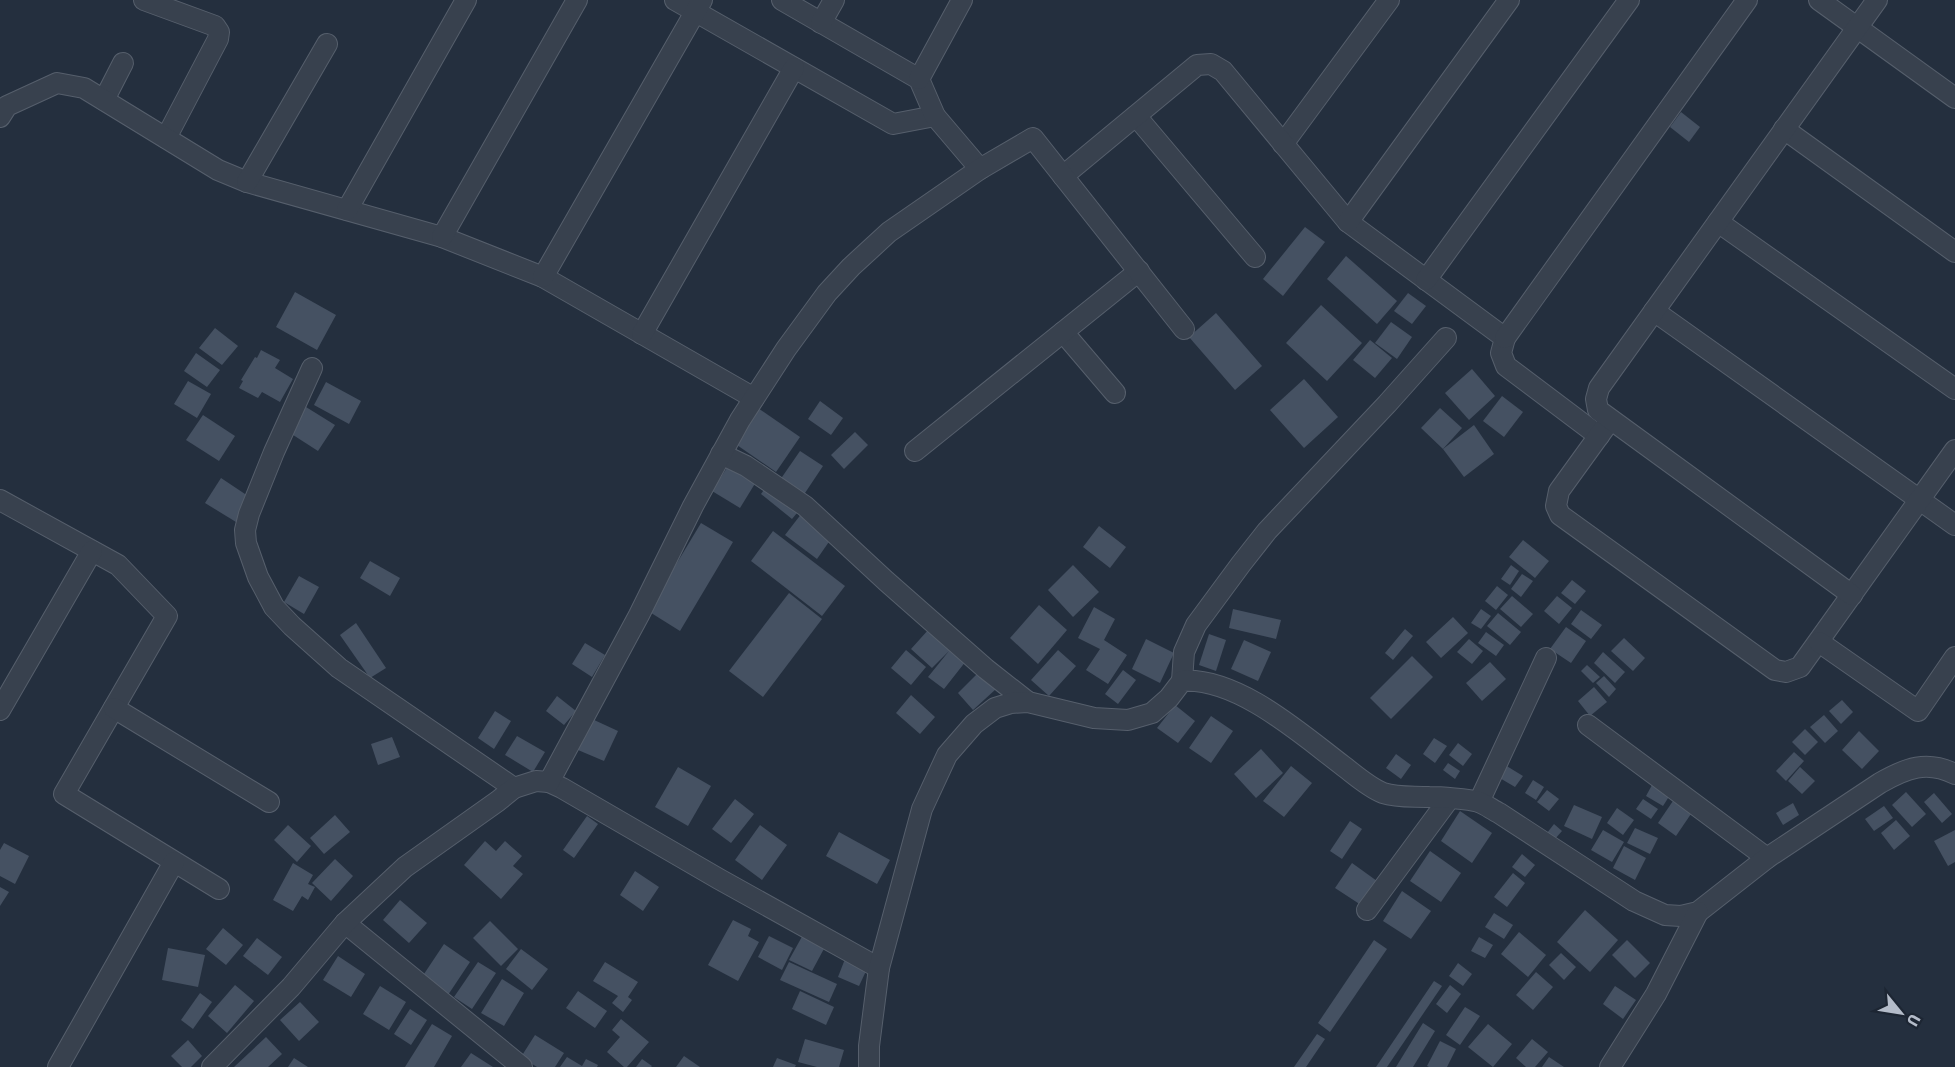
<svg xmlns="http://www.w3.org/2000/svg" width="1955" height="1067" font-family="'Fira Sans',sans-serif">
	<rect width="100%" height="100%" fill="#242f3e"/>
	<g fill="#455162">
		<polygon points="1681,112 1700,127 1689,142 1670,127"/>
		<polygon points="1305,227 1325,242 1283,296 1263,279"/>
		<polygon points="1346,256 1397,301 1377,324 1327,279"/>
		<polygon points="295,292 336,315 317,350 276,327"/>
		<polygon points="1408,293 1426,306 1412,324 1394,311"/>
		<polygon points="1321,305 1362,343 1327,381 1286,343"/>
		<polygon points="1216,313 1262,366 1235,390 1189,337"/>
		<polygon points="1391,322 1412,337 1397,359 1375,343"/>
		<polygon points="215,328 238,346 222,365 199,348"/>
		<polygon points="1370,340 1392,358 1375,378 1353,360"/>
		<polygon points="261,350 280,360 275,368 293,379 280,402 262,392 258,398 239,388 243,381 241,380 255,357 257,358"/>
		<polygon points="196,353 220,370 207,387 184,371"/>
		<polygon points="1472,369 1495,396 1469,420 1445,393"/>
		<polygon points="1304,379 1338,417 1304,448 1270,410"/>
		<polygon points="188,381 211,394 197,418 174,404"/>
		<polygon points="326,382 361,401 349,424 314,405"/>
		<polygon points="1502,396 1523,412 1504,437 1483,421"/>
		<polygon points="820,401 843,418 831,435 808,419"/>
		<polygon points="306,407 335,425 318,451 290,433"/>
		<polygon points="758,408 800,437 776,472 734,443"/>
		<polygon points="1440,408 1462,428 1443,449 1421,428"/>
		<polygon points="203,415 235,436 219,461 186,440"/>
		<polygon points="1474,425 1494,454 1464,477 1443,449"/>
		<polygon points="855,432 868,445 844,469 831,455"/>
		<polygon points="800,451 823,466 803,496 780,480"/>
		<polygon points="732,460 759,477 740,508 712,491"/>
		<polygon points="221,478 251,498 236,522 205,503"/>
		<polygon points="770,481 802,507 792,519 761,494"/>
		<polygon points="802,513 833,536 817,559 785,535"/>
		<polygon points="701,523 733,542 680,631 648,611"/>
		<polygon points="1099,526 1126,547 1110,568 1083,547"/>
		<polygon points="773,531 845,586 822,616 751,561"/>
		<polygon points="1523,540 1549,561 1535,578 1509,557"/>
		<polygon points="370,561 400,578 390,596 360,578"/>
		<polygon points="1073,565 1099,592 1073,617 1048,590"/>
		<polygon points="1511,565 1519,571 1510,585 1501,579"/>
		<polygon points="1522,574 1533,581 1521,597 1511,589"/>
		<polygon points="299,576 319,587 304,614 284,602"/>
		<polygon points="1572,580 1586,591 1575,604 1561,593"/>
		<polygon points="1497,586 1508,595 1496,610 1485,601"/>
		<polygon points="789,593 822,619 763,697 729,671"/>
		<polygon points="1512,596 1533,614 1521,627 1500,609"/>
		<polygon points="1557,596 1572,608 1559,624 1544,611"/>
		<polygon points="1039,605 1067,630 1038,664 1010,638"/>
		<polygon points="1094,607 1115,619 1104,640 1127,655 1108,684 1086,670 1100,649 1078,638"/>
		<polygon points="1233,609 1281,620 1276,639 1229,628"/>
		<polygon points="1481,609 1491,616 1481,629 1471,623"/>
		<polygon points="1581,610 1602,625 1591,639 1571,624"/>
		<polygon points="1498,613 1521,632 1510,645 1487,626"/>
		<polygon points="1453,617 1468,633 1441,658 1426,642"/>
		<polygon points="356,623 386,668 370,678 340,635"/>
		<polygon points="1566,627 1586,641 1571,663 1550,649"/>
		<polygon points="929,629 966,661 944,689 928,677 949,651 932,668 911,649"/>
		<polygon points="1405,629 1413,636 1393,660 1385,653"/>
		<polygon points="1486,632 1504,645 1496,656 1478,643"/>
		<polygon points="1209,634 1226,640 1216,671 1199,665"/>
		<polygon points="1624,638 1645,658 1633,671 1611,651"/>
		<polygon points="1146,639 1174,653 1160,683 1132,669"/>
		<polygon points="1469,639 1483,651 1472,664 1457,652"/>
		<polygon points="1244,640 1271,652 1258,681 1231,669"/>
		<polygon points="585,643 605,655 592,677 572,664"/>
		<polygon points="906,650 926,667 911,685 891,668"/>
		<polygon points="1058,650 1076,666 1049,696 1031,680"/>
		<polygon points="1603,652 1625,672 1615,683 1594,663"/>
		<polygon points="1412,656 1433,677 1391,719 1370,698"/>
		<polygon points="1490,662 1506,679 1482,701 1466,683"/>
		<polygon points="1587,665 1600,677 1593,683 1581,671"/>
		<polygon points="1123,670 1136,680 1118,704 1105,694"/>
		<polygon points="979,672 996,689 973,710 958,693"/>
		<polygon points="1604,676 1616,689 1609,697 1596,683"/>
		<polygon points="1594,687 1607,702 1590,716 1578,701"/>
		<polygon points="911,695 935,717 920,734 896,713"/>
		<polygon points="557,696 576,711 564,725 546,711"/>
		<polygon points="1842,700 1853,712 1841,724 1829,711"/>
		<polygon points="1175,705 1195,721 1178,743 1157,728"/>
		<polygon points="495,711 511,721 494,749 478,738"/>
		<polygon points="1824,715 1838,731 1825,743 1810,727"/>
		<polygon points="1211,716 1233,731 1211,763 1189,748"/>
		<polygon points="592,719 618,731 604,761 578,750"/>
		<polygon points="1805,729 1818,742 1805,755 1792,742"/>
		<polygon points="1859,731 1879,751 1862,769 1842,750"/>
		<polygon points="517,736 545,752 533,772 505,755"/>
		<polygon points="392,737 400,757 378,765 371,744"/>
		<polygon points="1434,738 1447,746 1435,763 1423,754"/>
		<polygon points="1458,743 1472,754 1463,766 1449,755"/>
		<polygon points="1261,749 1283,773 1256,798 1234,774"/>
		<polygon points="1794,752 1804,761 1786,781 1776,771"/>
		<polygon points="1396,754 1411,765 1401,779 1386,768"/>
		<polygon points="1448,763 1460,771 1455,779 1443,770"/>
		<polygon points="1505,765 1523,776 1515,787 1498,777"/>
		<polygon points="1291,766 1312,783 1284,817 1263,801"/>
		<polygon points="678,767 711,786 688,826 655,807"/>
		<polygon points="1800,767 1815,781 1802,794 1788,781"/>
		<polygon points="1533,780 1544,787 1536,800 1525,793"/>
		<polygon points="1652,785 1670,795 1663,806 1646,796"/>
		<polygon points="1547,790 1559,799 1549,811 1537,802"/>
		<polygon points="1906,792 1926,814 1912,827 1892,805"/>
		<polygon points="1934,793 1952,814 1942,823 1924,802"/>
		<polygon points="1677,795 1695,808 1676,836 1658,823"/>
		<polygon points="735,799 754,814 731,843 712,829"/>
		<polygon points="1643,799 1658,809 1651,819 1636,809"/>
		<polygon points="1793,803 1799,815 1783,825 1776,813"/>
		<polygon points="1574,805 1602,817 1592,839 1564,826"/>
		<polygon points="1884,806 1893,818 1874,831 1865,819"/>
		<polygon points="1617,808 1634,820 1623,835 1607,823"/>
		<polygon points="1460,811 1492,833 1472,863 1441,841"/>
		<polygon points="335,815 350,832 324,854 310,838"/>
		<polygon points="587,816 598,824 574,858 563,850"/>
		<polygon points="1896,820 1910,836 1894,850 1881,833"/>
		<polygon points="1350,821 1362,829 1342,859 1330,851"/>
		<polygon points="1554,824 1562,831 1555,839 1547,833"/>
		<polygon points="288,825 311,846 297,862 274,840"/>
		<polygon points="760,825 787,845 762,880 735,860"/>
		<polygon points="1635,828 1658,838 1650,854 1627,843"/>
		<polygon points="1603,830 1624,842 1612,862 1591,850"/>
		<polygon points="1955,830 1955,862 1948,866 1934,841"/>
		<polygon points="839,832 890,860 877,884 826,856"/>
		<polygon points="485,841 496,851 505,841 522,856 513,866 523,874 501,899 464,865"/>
		<polygon points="4,843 29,856 15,884 0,876 0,850"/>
		<polygon points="1624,846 1646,858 1635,880 1613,868"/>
		<polygon points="1430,851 1461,873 1441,902 1410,881"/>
		<polygon points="1522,854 1535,865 1525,877 1512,867"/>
		<polygon points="335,859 353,876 331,901 312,883"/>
		<polygon points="293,863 313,875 308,884 315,887 308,900 302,896 293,911 273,900"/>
		<polygon points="1352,863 1377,881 1361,905 1335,888"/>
		<polygon points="635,871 659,887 643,911 620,895"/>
		<polygon points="1513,873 1525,883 1507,907 1494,897"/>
		<polygon points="0,887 9,892 0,906"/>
		<polygon points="1402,891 1431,911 1411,939 1383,921"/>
		<polygon points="400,900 427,923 409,943 383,920"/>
		<polygon points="1585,910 1618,940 1590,972 1557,942"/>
		<polygon points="1494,913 1513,925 1504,939 1485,927"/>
		<polygon points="733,920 751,929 748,936 759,942 738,981 708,965"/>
		<polygon points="490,921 518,949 501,966 473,938"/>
		<polygon points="223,928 243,945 226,965 206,949"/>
		<polygon points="1519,932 1546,955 1528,977 1501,954"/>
		<polygon points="804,933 826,945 812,971 789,960"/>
		<polygon points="769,936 793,948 782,970 758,957"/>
		<polygon points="1479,937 1493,945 1485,958 1471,951"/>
		<polygon points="257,938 282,957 268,975 243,956"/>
		<polygon points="1374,940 1387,949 1330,1032 1318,1023"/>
		<polygon points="1627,940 1650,963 1635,978 1612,955"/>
		<polygon points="444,944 470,962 448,995 422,977"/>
		<polygon points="168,948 205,955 198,987 162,980"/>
		<polygon points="521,949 548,969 532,990 506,969"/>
		<polygon points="1561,953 1576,967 1564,980 1549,965"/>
		<polygon points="338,956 365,974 351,997 323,980"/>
		<polygon points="845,959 867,969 859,986 838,977"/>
		<polygon points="478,962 496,973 472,1009 454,997"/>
		<polygon points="605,962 638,982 628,997 632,1000 623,1012 612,1003 618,996 593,981"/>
		<polygon points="789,962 837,984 829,1002 780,980"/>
		<polygon points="1458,963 1472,974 1463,986 1449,976"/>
		<polygon points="1536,972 1553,987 1533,1010 1516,995"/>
		<polygon points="502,979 524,993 504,1026 481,1013"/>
		<polygon points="1434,981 1442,986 1387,1067 1376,1067"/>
		<polygon points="235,985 254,1001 227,1033 208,1016"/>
		<polygon points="1450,985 1461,994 1447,1013 1436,1004"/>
		<polygon points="380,986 406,1002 389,1030 363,1014"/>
		<polygon points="1615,986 1636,1000 1623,1019 1603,1004"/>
		<polygon points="578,991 607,1011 595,1028 566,1008"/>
		<polygon points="800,991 834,1007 826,1025 792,1009"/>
		<polygon points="200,993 212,1002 193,1029 181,1020"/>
		<polygon points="300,1002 319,1022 299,1041 280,1020"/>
		<polygon points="1465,1007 1480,1016 1460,1045 1446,1035"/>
		<polygon points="410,1009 427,1020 411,1045 394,1034"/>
		<polygon points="621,1019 649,1042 627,1067 624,1067 607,1052 620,1037 612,1030"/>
		<polygon points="1423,1023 1435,1031 1413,1067 1396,1067"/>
		<polygon points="432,1024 452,1036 434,1067 405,1067"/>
		<polygon points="1488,1024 1512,1044 1493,1067 1468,1047"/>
		<polygon points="1317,1034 1325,1039 1306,1067 1294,1067"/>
		<polygon points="535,1035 564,1053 555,1067 537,1067 521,1057"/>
		<polygon points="266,1037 282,1054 268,1067 234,1067"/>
		<polygon points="805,1039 844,1050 839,1067 817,1067 798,1062"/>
		<polygon points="1532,1039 1548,1052 1535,1067 1526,1067 1516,1058"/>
		<polygon points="188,1040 202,1056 191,1067 182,1067 171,1056"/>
		<polygon points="1440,1041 1456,1049 1447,1067 1429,1067 1427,1066"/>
		<polygon points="471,1053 493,1067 461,1067"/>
		<polygon points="684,1056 700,1067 676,1067"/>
		<polygon points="567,1057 582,1066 586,1059 598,1065 597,1067 560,1067"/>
		<polygon points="1549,1057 1564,1067 1542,1067"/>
		<polygon points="294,1058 308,1067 288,1067"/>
		<polygon points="777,1058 796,1065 795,1067 773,1067"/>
		<polygon points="642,1059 652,1066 651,1067 636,1067"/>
	</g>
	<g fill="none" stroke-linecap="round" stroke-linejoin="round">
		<defs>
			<g id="street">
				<polyline points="144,0 215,26 219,32 218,39 166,138"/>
				<polyline points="675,0 893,124 935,116"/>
				<polyline points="782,0 919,79 935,116 980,169"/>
				<polyline points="1819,0 1955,98"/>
				<polyline points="821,23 834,0"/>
				<polyline points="919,79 962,0"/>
				<polyline points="104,100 123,63"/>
				<polyline points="1136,116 1255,257"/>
				<polyline points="0,117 7,106 57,83 84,88 218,170 247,182 442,237 543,277 754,398"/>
				<polyline points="1784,129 1955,252"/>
				<polyline points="1283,144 1389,0"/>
				<polyline points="1063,176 1197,65 1211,64 1223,71 1348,222 1505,338 1501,353 1506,366 1599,436"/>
				<polyline points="247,182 327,44"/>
				<polyline points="347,210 466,0"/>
				<polyline points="1348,222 1509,0"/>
				<polyline points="1718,222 1955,389"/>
				<polyline points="442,237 577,0"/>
				<polyline points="543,277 702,0"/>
				<polyline points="1426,280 1629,0"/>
				<polyline points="1654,311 1955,525"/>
				<polyline points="1063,332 1115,393"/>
				<polyline points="642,334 794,68"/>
				<polyline points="1505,338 1747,0"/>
				<polyline points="312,368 274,452 249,514 245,530 246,543 258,577 274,607 292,626 339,668 514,788"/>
				<polyline points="1606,426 1559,491 1556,506 1560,515 1775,670 1786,672 1800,667 1955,450"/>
				<polyline points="915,451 1139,271"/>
				<polyline points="721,454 746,466 805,506 886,581 986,669 1028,702"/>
				<polyline points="0,500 118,565 167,616 64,794 219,889"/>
				<polyline points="1852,595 1598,410 1596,399 1599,388 1877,0"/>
				<polyline points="1819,642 1918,711 1955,657"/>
				<polyline points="1182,681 1184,652 1196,625 1241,564 1267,531 1387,404 1446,338"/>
				<polyline points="114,708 269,802"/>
				<polyline points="0,710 92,551"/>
				<polyline points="1588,725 1767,858"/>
				<polyline points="549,782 562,788 719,879 879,968"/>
				<polyline points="1479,802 1546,658"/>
				<polyline points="1367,910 1449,799"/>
				<polyline points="345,923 522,1067"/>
				<polyline points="58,1067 174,862"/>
				<polyline points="212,1067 291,987 345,923 405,867 498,801 514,788 536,781 549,782 639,615 693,506 740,420 786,349 827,293 851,267 889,232 980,169 1033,138 1184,329"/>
				<path d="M869,1067V1046L879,968L922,809L947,755L974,724L995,708L1011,703L1028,702L1094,718L1128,720L1152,713L1169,698L1182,681C1237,677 1300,733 1342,765C1354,774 1368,787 1383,793C1398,798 1413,796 1429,797C1441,797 1468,799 1479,802C1486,805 1493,810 1499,813L1634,901L1665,915L1681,916L1698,912L1767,858L1880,783C1906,768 1927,760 1955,774"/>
				<polyline points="1610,1067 1656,994 1698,912"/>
			</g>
		</defs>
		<use href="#street" stroke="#565f6c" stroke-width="22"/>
		<use href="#street" stroke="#38414e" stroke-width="20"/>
	</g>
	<g transform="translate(1901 1013) rotate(120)" stroke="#1d2633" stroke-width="4.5" paint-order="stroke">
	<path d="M0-4.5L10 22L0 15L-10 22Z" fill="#b4bcc9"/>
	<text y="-9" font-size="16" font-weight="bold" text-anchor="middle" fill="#b4bcc9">U</text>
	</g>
</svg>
